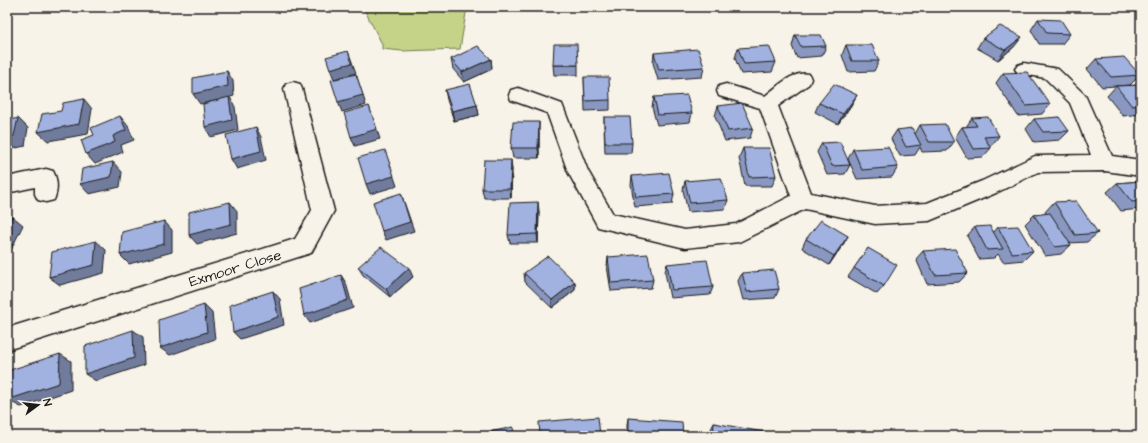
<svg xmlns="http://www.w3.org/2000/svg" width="1148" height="443" font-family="'Architects Daughter',sans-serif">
	<rect width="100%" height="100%" fill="#f7f3e8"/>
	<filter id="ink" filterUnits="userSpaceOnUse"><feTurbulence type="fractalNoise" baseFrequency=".025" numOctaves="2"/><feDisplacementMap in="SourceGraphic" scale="8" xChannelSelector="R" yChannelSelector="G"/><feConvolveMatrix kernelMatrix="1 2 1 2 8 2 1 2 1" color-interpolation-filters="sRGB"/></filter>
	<g filter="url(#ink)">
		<polygon fill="#c4d387" stroke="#707852" points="363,7 467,7 460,49 402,51 382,49 382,44"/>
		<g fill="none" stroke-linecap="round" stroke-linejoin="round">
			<defs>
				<g id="minor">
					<path d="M1024,63L1058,69L1085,95L1112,156L1141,160V176L1105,171L1038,172L996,193L929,221L875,224L805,209L739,242L685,248L598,227L568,172L547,113L511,100L509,95L511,90L518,88L562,104L588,171L613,214L685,230L736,224L791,196L760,108L719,96L717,91L719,86L726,84L765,96C777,87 793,70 809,74L811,79L809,84L778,106L811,193L875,206L927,203L982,181L1035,156L1091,155L1070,103L1045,78L1018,73L1015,69L1018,65Z"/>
					<polygon points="293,82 300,84 302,89 334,211 311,253 7,350 7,328 295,239 312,210 284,89 286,84"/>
					<path d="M46,169L53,171C58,180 58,191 54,200L46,202L38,200L35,194V187L7,193V177Z"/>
				</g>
			</defs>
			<use href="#minor" stroke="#1c1c1c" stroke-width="3"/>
			<use href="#minor" fill="#f7f3e8" fill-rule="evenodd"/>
		</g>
		<g fill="#8a98c1" stroke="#1c1c1c">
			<polygon points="1038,19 1070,34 1062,44 1039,44 1031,30"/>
			<polygon points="795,35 826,46 822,56 797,58 792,46"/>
			<polygon points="983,38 1014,47 998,60 977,48"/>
			<polygon points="846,45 879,61 874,71 848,72 842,55"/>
			<polygon points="738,48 776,62 772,72 741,74 735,58"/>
			<polygon points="654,53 704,67 702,77 658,80 653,63"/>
			<polygon points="451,59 491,59 492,69 464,82 453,69"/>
			<polygon points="1096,59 1140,75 1130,85 1102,87 1087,69"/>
			<polygon points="553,65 578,65 578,75 554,75"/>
			<polygon points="1003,73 1050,104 1042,114 1018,116 996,83"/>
			<polygon points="584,77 610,100 610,110 585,111"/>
			<polygon points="1141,85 1141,114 1123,116 1107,96 1116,86"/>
			<polygon points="445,90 477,105 479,115 454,121 447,100"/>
			<polygon points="654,97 692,113 690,122 657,125 652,107"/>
			<polygon points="819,103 852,104 838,124 815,112"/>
			<polygon points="718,106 753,128 750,138 725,141 715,116"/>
			<polygon points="604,117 632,143 631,153 605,153 604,127"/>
			<polygon points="972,118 999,136 992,145 989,145 991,148 983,157 967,158 955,137 962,127 966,127"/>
			<polygon points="1034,119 1069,131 1060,140 1034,142 1026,129"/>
			<polygon points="920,125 954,142 947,151 922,152 920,147 915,155 900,156 891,139 897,130 915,134"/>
			<polygon points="539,132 539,158 513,158 511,148"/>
			<polygon points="822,143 850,165 845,174 827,175 817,152"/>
			<polygon points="743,148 776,176 772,186 745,186 739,158"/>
			<polygon points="853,149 898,167 892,177 857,179 848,159"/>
			<polygon points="512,169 511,198 484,198 482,189"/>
			<polygon points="632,176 674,194 672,204 635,207 631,185"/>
			<polygon points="685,181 728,200 725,209 688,212 683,190"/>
			<polygon points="1141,181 1141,209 1121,211 1107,192 1117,183"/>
			<polygon points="1054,202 1098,233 1087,242 1069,243 1071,245 1061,254 1045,256 1025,224 1034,215 1046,214 1045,212"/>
			<polygon points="539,211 538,243 510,243 508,235"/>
			<polygon points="1141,217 1141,226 1137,220"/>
			<polygon points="975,227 994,232 998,227 1033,251 1024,260 1003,262 998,254 994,258 979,259 967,236"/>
			<polygon points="848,236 829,265 802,248 806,239"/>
			<polygon points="868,248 884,286 877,294 848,277"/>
			<polygon points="923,251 968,273 959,282 927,284 916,259"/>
			<polygon points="608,257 653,280 651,288 611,291 607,266"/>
			<polygon points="667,264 713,287 710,295 670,298 665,272"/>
			<polygon points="358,267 413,277 390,297 363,275"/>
			<polygon points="524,273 575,282 575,290 552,308 525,282"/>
			<polygon points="742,273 779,289 775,298 743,300 738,281"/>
			<polygon points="628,418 683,436 627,436 627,425"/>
			<polygon points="714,423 769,436 710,436 711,429"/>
		</g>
		<g fill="#717c9d" stroke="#1c1c1c">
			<polygon points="1022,37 1014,47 998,60 1005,50"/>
			<polygon points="348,51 356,73 334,79 330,69"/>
			<polygon points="491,59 492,69 464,82 462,72"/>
			<polygon points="227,71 233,81 234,96 230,97 235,107 238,130 211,137 205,127 229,98 200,104 193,94"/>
			<polygon points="356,74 366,105 342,112 338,102"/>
			<polygon points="857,95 852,104 838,124 843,114"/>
			<polygon points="84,99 92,109 88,134 48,141 38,132"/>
			<polygon points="477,105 479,115 454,121 452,111"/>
			<polygon points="369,106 380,139 355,146 351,137"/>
			<polygon points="120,116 128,126 134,140 121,145 123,152 95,164 86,154"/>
			<polygon points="18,118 28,128 25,146 7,150 7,138"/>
			<polygon points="539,122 539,158 538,148"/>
			<polygon points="256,127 261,137 266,160 237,169 231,159"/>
			<polygon points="388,160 397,186 370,194 366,184"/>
			<polygon points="511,160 512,169 511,198 510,189"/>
			<polygon points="113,162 122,172 120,187 89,194 80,184"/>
			<polygon points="401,193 414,231 386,240 382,231"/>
			<polygon points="230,202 237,211 237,233 197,244 189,235"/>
			<polygon points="538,202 539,211 538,243 537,234"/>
			<polygon points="12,216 23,225 8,256 7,255 7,225"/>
			<polygon points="164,221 172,230 172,252 129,264 120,255"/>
			<polygon points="848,236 843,245 829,265 834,256"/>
			<polygon points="96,241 106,250 104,273 60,285 49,277"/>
			<polygon points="409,268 413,277 390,297 386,289"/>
			<polygon points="341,275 346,283 353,308 310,323 304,315"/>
			<polygon points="575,282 575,290 552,308 552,300"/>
			<polygon points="273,291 280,299 284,325 240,339 233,332"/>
			<polygon points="204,305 212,313 215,339 170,355 160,348"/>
			<polygon points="133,330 143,337 144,365 96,381 85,374"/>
			<polygon points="60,354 71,361 71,390 21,407 7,400"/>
		</g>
		<g fill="#a1b1e0" stroke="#1c1c1c">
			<polygon points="1038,19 1061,20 1070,34 1047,33"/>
			<polygon points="1000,26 1022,37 1005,50 983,38"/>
			<polygon points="795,35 821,35 826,46 801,47"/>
			<polygon points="554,44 577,44 578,65 553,65"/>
			<polygon points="846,45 872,45 879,61 852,61"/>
			<polygon points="478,46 491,59 462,72 451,59"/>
			<polygon points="769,46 776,62 744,64 738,48"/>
			<polygon points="698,49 704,67 659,70 654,53"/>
			<polygon points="348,51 352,63 330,69 326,57"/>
			<polygon points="1124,57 1140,75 1111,77 1096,59"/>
			<polygon points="227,71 228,86 193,94 193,78"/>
			<polygon points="1027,72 1050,104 1026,106 1003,73"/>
			<polygon points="356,74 363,95 338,102 331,80"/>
			<polygon points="584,77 609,77 610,100 585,101"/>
			<polygon points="470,84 477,105 452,111 445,90"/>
			<polygon points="834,84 857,95 843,114 819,103"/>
			<polygon points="1141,85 1141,105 1132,106 1116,86"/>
			<polygon points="687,95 692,113 658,115 654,97"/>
			<polygon points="229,97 232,120 205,127 203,104"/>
			<polygon points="84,99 79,124 38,132 42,114 61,111 63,103"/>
			<polygon points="742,103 753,128 728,131 718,106"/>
			<polygon points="369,106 377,129 351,137 344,113"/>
			<polygon points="120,116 126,130 113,136 115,142 86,154 81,140 94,135 91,128"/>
			<polygon points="604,117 630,117 632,143 605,143"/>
			<polygon points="988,117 999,136 984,137 991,148 974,149 962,127 977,126 972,118"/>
			<polygon points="1059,117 1069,131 1043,132 1034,119"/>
			<polygon points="18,118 14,136 7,138 7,121"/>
			<polygon points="513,122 539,122 538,148 511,148"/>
			<polygon points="945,124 954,142 929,142 920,125"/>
			<polygon points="256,127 261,151 231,159 226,135"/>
			<polygon points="912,128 921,145 906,147 897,130"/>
			<polygon points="840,142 850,165 832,166 822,143"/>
			<polygon points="888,147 898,167 862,170 853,149"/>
			<polygon points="743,148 769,148 776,176 749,177"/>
			<polygon points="385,150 394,176 366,184 358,158"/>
			<polygon points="484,160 511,160 510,189 482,189"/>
			<polygon points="113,162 111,177 80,184 82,169"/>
			<polygon points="669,173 674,194 636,197 632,176"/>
			<polygon points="721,178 728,200 690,203 685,181"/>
			<polygon points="1141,181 1141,201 1132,202 1117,183"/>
			<polygon points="401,193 410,222 382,231 373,202"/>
			<polygon points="1076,201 1098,233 1075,235 1054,202"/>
			<polygon points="230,202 231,224 189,235 189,212"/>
			<polygon points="538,202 537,234 508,235 510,203"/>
			<polygon points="1050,213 1071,245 1055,247 1034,215"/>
			<polygon points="7,216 12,216 7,225"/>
			<polygon points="821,220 848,236 834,256 806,239"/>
			<polygon points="164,221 164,244 120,255 122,232"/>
			<polygon points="990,226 1003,249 987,250 975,227"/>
			<polygon points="1018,226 1033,251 1012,253 998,227"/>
			<polygon points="96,241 94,265 49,277 52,252"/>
			<polygon points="381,247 409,268 386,289 358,267"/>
			<polygon points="868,248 897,265 884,286 854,268"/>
			<polygon points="955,249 968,273 935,275 923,251"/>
			<polygon points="648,254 653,280 611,283 608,257"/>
			<polygon points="548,256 575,282 552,300 524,273"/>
			<polygon points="707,260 713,287 672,290 667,264"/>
			<polygon points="774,270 779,289 747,292 742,273"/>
			<polygon points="341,275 348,300 304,315 299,289"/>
			<polygon points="273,291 278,317 233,332 230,305"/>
			<polygon points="204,305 207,332 160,348 159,320"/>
			<polygon points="133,330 134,358 85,374 85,346"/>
			<polygon points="60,354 59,383 7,400 10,370"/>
			<polygon points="598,417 600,436 540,436 539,422"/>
			<polygon points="628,418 682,422 683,436 628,436"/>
			<polygon points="714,423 769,433 769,436 713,436"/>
			<polygon points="513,427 514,436 472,436"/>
		</g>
	</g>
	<g text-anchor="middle" stroke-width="3.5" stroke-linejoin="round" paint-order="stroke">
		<g font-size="15" fill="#1c1c1c" stroke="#f7f3e8">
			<text transform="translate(235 268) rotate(-17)" y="5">Exmoor Close</text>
		</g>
	</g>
	<rect width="1148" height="443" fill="none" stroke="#f7f3e8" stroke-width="24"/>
	<rect x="12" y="12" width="1124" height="419" fill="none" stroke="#1c1c1c" stroke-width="1.5" filter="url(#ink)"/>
	<g transform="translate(38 405) rotate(75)" stroke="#f7f3e8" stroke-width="3" paint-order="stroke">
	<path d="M0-3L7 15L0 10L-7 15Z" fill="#1c1c1c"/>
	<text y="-6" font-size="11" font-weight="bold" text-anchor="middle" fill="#1c1c1c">N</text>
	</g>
</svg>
